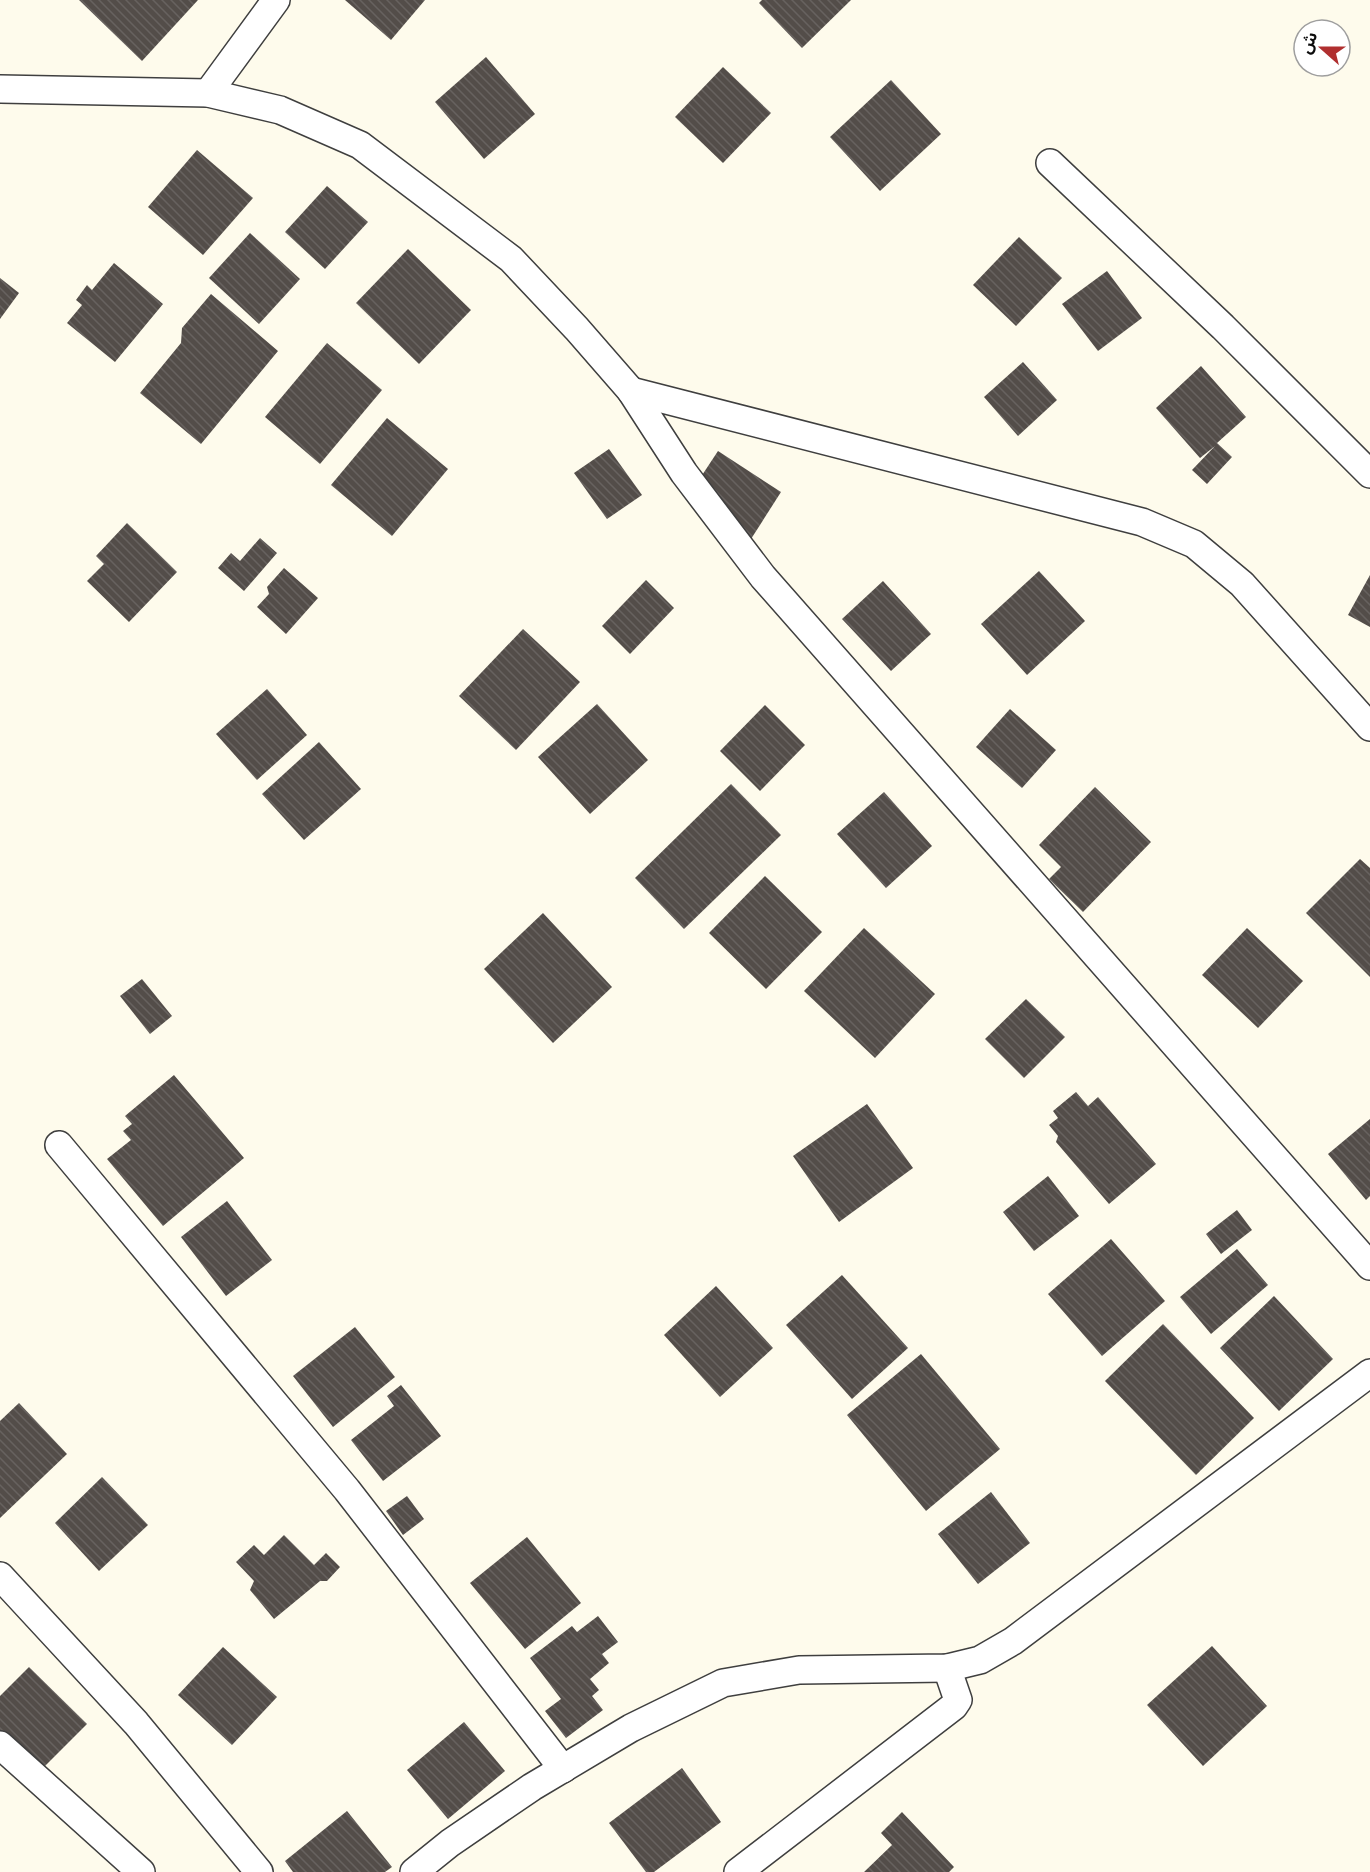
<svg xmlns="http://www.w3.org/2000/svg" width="1370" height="1872" font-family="'Zilla Slab','Noto Sans Arabic',serif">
	<defs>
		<pattern id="building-back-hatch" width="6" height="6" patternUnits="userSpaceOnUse" patternTransform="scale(1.5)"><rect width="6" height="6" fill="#534d49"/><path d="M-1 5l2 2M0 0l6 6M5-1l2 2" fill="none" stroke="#67625f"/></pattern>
	</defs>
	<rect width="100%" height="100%" fill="#fefbec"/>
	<g fill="url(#building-back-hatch)">
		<polygon points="79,0 198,0 142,61"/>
		<polygon points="345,0 425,0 391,40"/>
		<polygon points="762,0 851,0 802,48 759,3"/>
		<polygon points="486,57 535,114 484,159 435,102"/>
		<polygon points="723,67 771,113 723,163 675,117"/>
		<polygon points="891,80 941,134 880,191 830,137"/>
		<polygon points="197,150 253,198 203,255 148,207"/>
		<polygon points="327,186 368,222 325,269 285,232"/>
		<polygon points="250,233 300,279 259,324 209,278"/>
		<polygon points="1019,237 1062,278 1016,326 973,285"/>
		<polygon points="408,249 471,310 419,364 356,303"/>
		<polygon points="114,263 163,304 115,362 67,323 82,305 76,300 87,285 92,290"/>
		<polygon points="1107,271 1142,318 1098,351 1062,304"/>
		<polygon points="0,278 19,293 0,319"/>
		<polygon points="211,294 278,351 201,444 140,393 181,343 182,328"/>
		<polygon points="327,343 382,390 320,464 265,417"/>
		<polygon points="1023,362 1057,400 1018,436 984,397"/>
		<polygon points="1201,366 1246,417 1217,443 1232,457 1207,484 1192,470 1215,446 1200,458 1156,408"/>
		<polygon points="387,418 448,469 392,536 331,485"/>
		<polygon points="609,449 642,495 607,519 574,473"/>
		<polygon points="718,451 781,492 751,539 687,498"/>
		<polygon points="127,523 177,572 129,622 87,581 104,564 96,556"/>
		<polygon points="260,538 277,553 244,591 218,568 231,553 240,561"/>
		<polygon points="284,568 318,598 286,634 257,607 269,594 267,587"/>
		<polygon points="1039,571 1085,621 1027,675 981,624"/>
		<polygon points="1370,575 1370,627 1348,615"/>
		<polygon points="646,580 674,608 630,654 602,626"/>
		<polygon points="883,581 931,634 891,671 842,619"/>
		<polygon points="523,629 580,682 516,750 459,696"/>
		<polygon points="267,689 307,735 257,780 216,734"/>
		<polygon points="597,704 648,760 590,814 538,757"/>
		<polygon points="765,705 805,745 760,791 720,751"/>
		<polygon points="1010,709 1056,750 1022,788 976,747"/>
		<polygon points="319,742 361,789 304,840 262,794"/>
		<polygon points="731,784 781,835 684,929 635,878"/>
		<polygon points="1095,787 1151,842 1083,912 1049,879 1061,867 1039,845"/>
		<polygon points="884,792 932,846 886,888 837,834"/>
		<polygon points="1360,859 1370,868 1370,977 1306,913"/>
		<polygon points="765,876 822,932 766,989 709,933"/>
		<polygon points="543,913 612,987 553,1043 484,969"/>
		<polygon points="864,928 935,994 875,1058 804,991"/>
		<polygon points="1247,928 1303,981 1258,1028 1202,975"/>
		<polygon points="142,979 172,1016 150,1034 120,996"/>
		<polygon points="1026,999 1065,1037 1024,1078 985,1039"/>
		<polygon points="174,1075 244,1158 163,1226 107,1159 131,1140 123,1131 132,1124 125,1116"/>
		<polygon points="1076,1092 1088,1106 1098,1097 1156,1164 1109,1204 1056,1142 1058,1136 1049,1125 1058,1118 1053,1111"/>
		<polygon points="867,1104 913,1168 839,1222 793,1156"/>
		<polygon points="1370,1119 1370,1196 1366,1200 1328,1154"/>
		<polygon points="1048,1176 1079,1216 1034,1251 1003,1212"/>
		<polygon points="227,1201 272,1260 226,1296 181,1237"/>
		<polygon points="1237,1210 1252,1230 1221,1254 1206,1234"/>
		<polygon points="1111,1239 1165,1301 1102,1356 1048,1294"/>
		<polygon points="1237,1249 1268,1285 1211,1334 1180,1297"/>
		<polygon points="842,1275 908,1348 852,1399 786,1325"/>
		<polygon points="716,1286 773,1348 720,1397 664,1335"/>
		<polygon points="1274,1296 1333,1359 1279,1411 1220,1348"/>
		<polygon points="1163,1324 1254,1418 1196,1475 1105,1381"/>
		<polygon points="355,1327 395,1377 333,1427 293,1376"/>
		<polygon points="921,1354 1000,1449 926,1511 847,1415"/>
		<polygon points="401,1385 441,1436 383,1481 351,1440 394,1406 387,1396"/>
		<polygon points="19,1403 67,1454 0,1518 0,1421"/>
		<polygon points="102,1477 148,1525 99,1571 55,1523"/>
		<polygon points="991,1492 1030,1543 978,1584 938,1534"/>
		<polygon points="407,1496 424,1519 403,1535 386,1511"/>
		<polygon points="284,1535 314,1565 326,1553 340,1567 327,1581 320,1581 274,1619 250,1590 254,1581 236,1562 254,1545 264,1555"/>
		<polygon points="527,1537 581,1603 525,1649 470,1583"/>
		<polygon points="598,1616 618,1642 602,1654 609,1663 590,1679 599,1690 592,1696 603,1710 566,1738 545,1711 561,1699 530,1658 572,1626 577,1632"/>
		<polygon points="1212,1646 1267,1706 1203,1766 1147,1705"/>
		<polygon points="223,1647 277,1697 232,1745 178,1695"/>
		<polygon points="29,1667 87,1724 39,1772 0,1733 0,1696"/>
		<polygon points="464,1722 505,1771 448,1819 407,1770"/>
		<polygon points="682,1768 721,1822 654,1872 646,1872 609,1823"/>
		<polygon points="347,1811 392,1867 385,1872 293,1872 285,1861"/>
		<polygon points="902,1812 954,1867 949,1872 864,1872 892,1845 881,1833"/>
	</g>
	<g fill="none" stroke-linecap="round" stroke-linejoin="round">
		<defs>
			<g id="street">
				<polyline points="0,89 208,93 280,110 360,145 511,259 577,329 631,391 684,473 763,577 1370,1266"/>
				<polyline points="208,93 276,0"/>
				<polyline points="1050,163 1223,327 1370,474"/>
				<polyline points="631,391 1142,522 1194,544 1242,584 1370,727"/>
				<polyline points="59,1145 347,1490 563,1769"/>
				<polyline points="0,1576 136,1723 259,1872"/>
				<polyline points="0,1745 141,1872"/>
				<polyline points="414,1872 450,1843 532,1787 631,1728 723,1683 799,1670 947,1668 980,1660 1013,1641 1370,1373"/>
				<polyline points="738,1872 954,1706 958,1700 947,1668"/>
			</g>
		</defs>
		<use href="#street" stroke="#3f3f3f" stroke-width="30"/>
		<use href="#street" stroke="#fff" stroke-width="27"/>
	</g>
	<g transform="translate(1322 48) rotate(291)"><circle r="28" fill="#ffffff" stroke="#9e9e9e" stroke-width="1.5"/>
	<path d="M0-4.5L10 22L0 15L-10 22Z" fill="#b02f2f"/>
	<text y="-9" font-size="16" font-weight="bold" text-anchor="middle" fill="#0c0c0c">ش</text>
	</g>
</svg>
